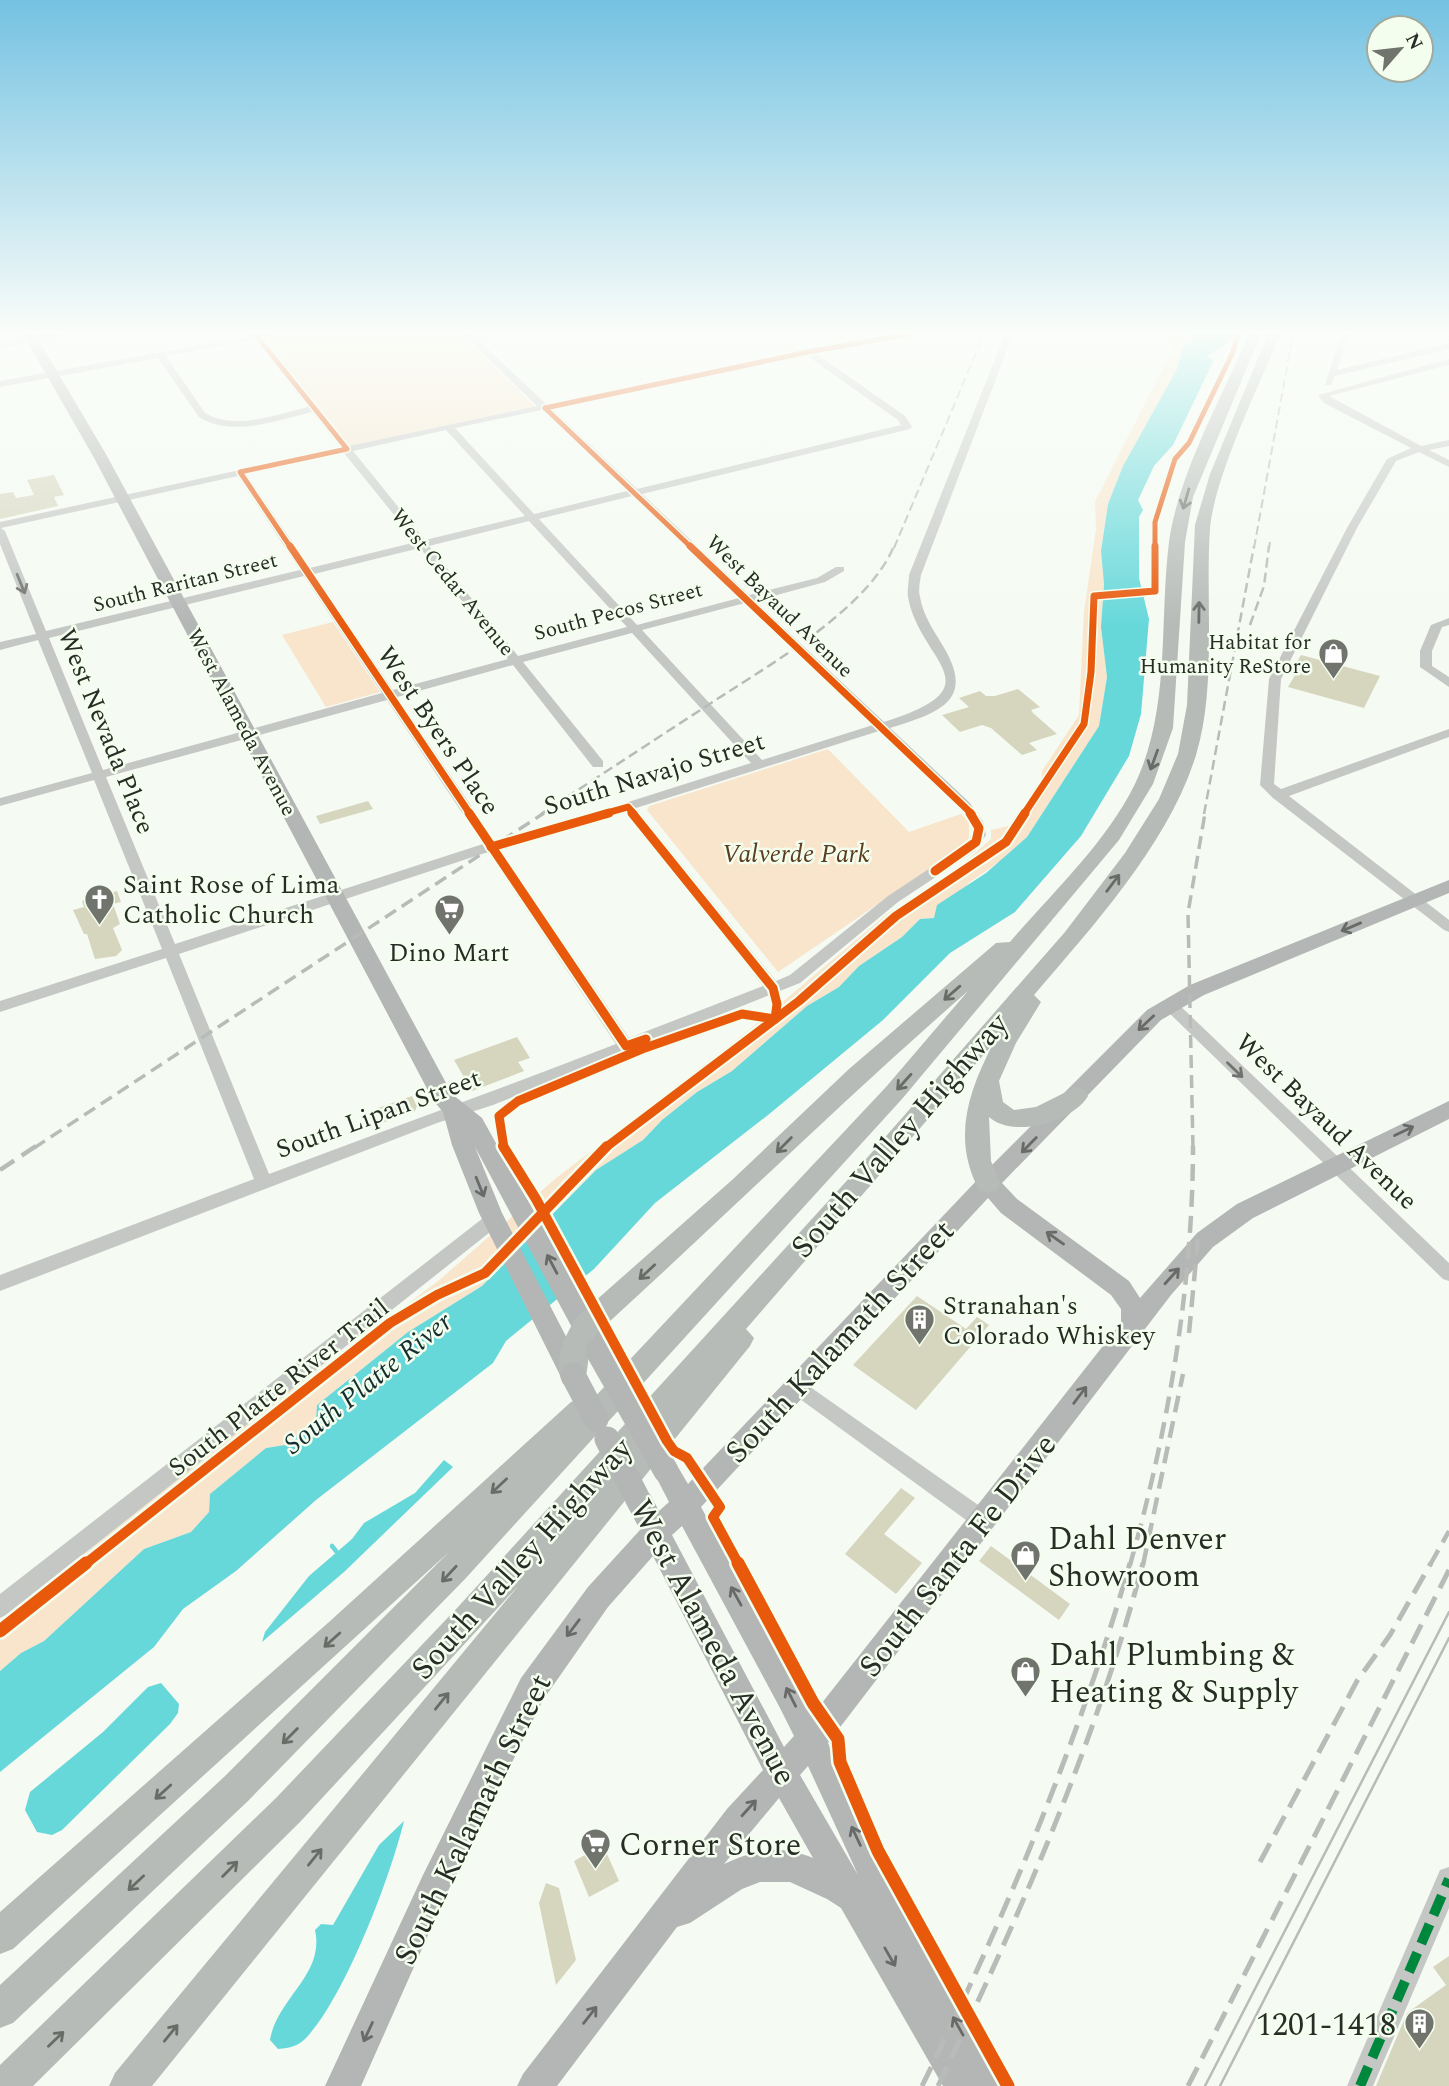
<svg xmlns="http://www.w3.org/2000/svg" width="1449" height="2086" font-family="Spectral,serif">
	<rect width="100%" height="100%" fill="#f5faf2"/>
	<g fill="#f8e5cc">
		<polygon points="289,334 460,334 535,406 350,446 264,338"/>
		<polygon points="1173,334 1194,334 1194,336 1184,345 1177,369 1123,466 1108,504 1101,551 1104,584 1101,627 1107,677 1099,726 1027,837 1009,855 970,882 934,918 920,919 902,937 859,966 839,987 807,1006 732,1071 697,1092 662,1120 643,1140 596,1170 482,1286 408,1332 317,1405 316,1420 285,1445 266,1448 210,1494 209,1512 191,1532 144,1549 44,1641 21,1653 0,1671 0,1621 285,1394 437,1282 555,1179 748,1031 887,914 956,870 991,839 991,830 1017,824 1042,787 1042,771 1079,715 1084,612 1096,529 1095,502 1176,342 1165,338"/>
		<polygon points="333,622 380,692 326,707 282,635"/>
		<polygon points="828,749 909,832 961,814 969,822 969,838 953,853 778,972 647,810 649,806"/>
	</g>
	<g fill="#67d8da">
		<polygon points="1194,334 1232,334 1227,343 1206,357 1214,360 1173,445 1154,466 1138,500 1143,510 1139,517 1139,578 1149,619 1141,714 1129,756 1081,836 1015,912 950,953 883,1020 768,1115 655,1203 594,1269 506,1341 493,1363 316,1500 236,1571 183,1609 154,1647 0,1772 0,1671 21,1653 44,1641 144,1549 191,1532 209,1512 210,1494 266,1448 285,1445 316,1420 317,1405 408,1332 482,1286 596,1170 643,1140 662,1120 697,1092 732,1071 807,1006 839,987 859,966 902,937 920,919 934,918 937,905 986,873 1027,837 1099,726 1107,677 1101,627 1104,584 1101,551 1108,504 1123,466 1177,369 1184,345 1192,341"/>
		<polygon points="444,1460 453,1467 344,1572 262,1642 265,1632 309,1576 352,1539 364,1523 415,1493"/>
		<polygon points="161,1683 179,1704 178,1713 170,1724 62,1830 52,1835 37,1832 25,1810 30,1792 103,1732 148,1687"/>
		<path d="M404,1821C390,1878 346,1994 307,2037C299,2046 290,2048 278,2049L270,2040C277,1998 325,1975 315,1930L321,1924L333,1925L379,1845Z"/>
	</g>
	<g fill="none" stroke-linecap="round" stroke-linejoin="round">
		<polyline stroke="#67d8da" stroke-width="4.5" points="332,1546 336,1551"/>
	</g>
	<g fill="#d6d6bf">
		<polygon points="54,475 64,495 54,497 58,506 0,519 0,494 13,492 16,498 34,495 27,480"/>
		<polygon points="1301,655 1380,676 1364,708 1288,687 1295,675 1290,674"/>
		<polygon points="1018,689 1040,707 1031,710 1033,713 1057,734 1029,743 1037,750 1022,755 991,728 982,725 960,732 942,715 969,707 959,698 980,691 986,696 995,696"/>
		<polygon points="368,801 373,809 320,824 316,816"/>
		<polygon points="117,891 121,902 113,904 120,924 113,928 122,950 116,956 95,959 87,934 84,934 73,910 84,907 82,901"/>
		<polygon points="517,1037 530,1058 518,1062 524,1071 472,1091 454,1060"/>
		<polygon points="412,1096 417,1106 415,1111 382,1123 375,1109"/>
		<polygon points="917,1296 966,1329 977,1317 989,1325 916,1410 853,1365"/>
		<polygon points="901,1488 915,1498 884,1534 922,1563 896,1594 845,1554"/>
		<polygon points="991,1546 1070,1604 1059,1620 979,1561"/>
		<polygon points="603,1845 619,1881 589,1897 574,1861"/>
		<polygon points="546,1883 559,1888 576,1960 556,1985 539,1903"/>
		<polygon points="1449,1956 1449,2086 1376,2086 1407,2013 1446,1985 1433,1967"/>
	</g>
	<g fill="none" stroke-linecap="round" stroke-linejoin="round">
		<g fill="#c5c7c5" fill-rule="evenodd">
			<polygon points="50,334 68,334 0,348 0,342"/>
			<path d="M251,334H279L263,339L349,446L537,406L463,334H472L546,404L821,346L896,334H914L910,337L815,353L905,416L912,427L910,429L642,494L749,595L817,578L836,567H844V571L825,582L755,601L884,722C999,686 920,663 908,597C907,590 909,582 909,575L1005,334H1013L921,575C920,582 918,590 920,597C923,615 934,631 943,646C977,702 937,713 890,728L969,802L983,821L986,835L975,851L898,902L800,983L493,1105L437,1123L0,1291V1275L254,1179L166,958L0,1012V1001L162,949L94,780L0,806V798L92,773L38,640L0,650V642L36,634L0,544V522L341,448L312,412C277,420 232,438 199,417L158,358L0,387V381L252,336ZM255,340L308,407C277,414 235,431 205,413L166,356ZM806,355L898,420L901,425L637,489L551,408ZM542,410L627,491L534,514L455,428ZM446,430L525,516L425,540L353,451ZM344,453L416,542L310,568L246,474ZM238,476L300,570L46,631L5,531L1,528ZM632,496L739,598L637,625L539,519ZM529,521L627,627L518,656L429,546ZM420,548L508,659L393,690L314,574ZM304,576L382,693L103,770L49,638ZM745,603L873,725L762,760L642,630ZM632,633L751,763L534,832L495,841L397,697L513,665L593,767H603V761L523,662ZM387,700L483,844L175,944L106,777ZM879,731C897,748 966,807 971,825C974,833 970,839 965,845L888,896L790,975L776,981L636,808ZM625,812L763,986L629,1038L500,849ZM488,852L616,1044C501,1089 385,1130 269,1174L179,954Z"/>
			<polygon points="1341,334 1349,334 1337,370 1449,343 1449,349 1335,376 1331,385 1325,385"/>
			<polygon points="1449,359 1449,365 1329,396 1421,446 1449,440 1449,446 1429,450 1449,460 1449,467 1419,452 1396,461 1357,528 1281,679 1274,784 1281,789 1449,729 1449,737 1289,796 1449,920 1449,932 1444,930 1273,798 1260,785 1269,679 1347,528 1387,459 1411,448 1324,403 1318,395"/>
			<polygon points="1449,618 1449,625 1442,627 1432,651 1432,666 1449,677 1449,687 1420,667 1420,651 1431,625"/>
			<polygon points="1169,999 1174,1000 1449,1263 1449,1281 1443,1279 1164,1008 1161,1004"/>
			<polygon points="493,1213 499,1215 502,1220 499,1225 8,1614 0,1618 0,1594 487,1215"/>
			<polygon points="796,1377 991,1514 994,1521 991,1528 984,1531 977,1528 789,1391 786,1385 789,1379"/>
			<polygon points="1449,1867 1449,1908 1373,2086 1347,2086 1440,1870"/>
		</g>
		<g fill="#b3b6b4" fill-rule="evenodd">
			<polygon points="23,334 35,334 107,456 452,1094 482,1118 601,1332 605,1340 601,1348 592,1351 583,1348 475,1147 502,1213 586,1375 582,1383 573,1386 564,1383 479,1213 452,1145 443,1112 433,1100 93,456"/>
			<path d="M1449,880V893L1204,995L1161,1020L1002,1183L1017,1199L1129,1281L1140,1298L1197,1233L1237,1204L1449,1101V1119L1253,1218L1213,1247L1171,1295L828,1743L876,1844L1009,2086H943L841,1908L827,1899L790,1882H760L742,1889L690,1923L677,1927L557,2086H517L523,2074L727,1809L763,1770L653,1556L608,1607L543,1700L445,1897L361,2086H325L423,1875L521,1678L588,1587L640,1530L626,1503L630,1494L640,1490L650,1494L659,1511L669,1502L653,1471L657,1462L666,1459L675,1462L688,1484L980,1177L1147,1010L1190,985ZM988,1198L1001,1213L1111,1295L1121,1309V1323L814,1713L701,1507ZM682,1526L780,1708L794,1736L784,1747L672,1535ZM808,1766L854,1866L858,1875L800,1775ZM779,1798L813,1858C780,1844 755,1850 724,1864Z"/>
		</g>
		<g fill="#b7bbb7" fill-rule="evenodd">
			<path d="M1249,334H1261L1193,497L1185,542L1173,728L1153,784L1119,840L902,1099L465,1579L248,1801L13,2023L0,2028V1985L224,1777L449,1552L13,1949L0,1954V1912L329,1622L571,1402L581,1398L590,1402L886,1087L968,991C841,1102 720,1221 596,1334C585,1351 591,1367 583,1384L573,1387L563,1384C552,1360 564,1338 576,1318L732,1180L849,1069L996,943L1010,942C1052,893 1106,843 1135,784C1171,708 1159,623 1169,542C1178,475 1222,397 1249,334Z"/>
			<path d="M1268,334H1280C1259,386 1215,475 1210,528C1205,600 1217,686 1196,755C1169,843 1093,926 1034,995L1041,1002L1016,1043L999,1081L1003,1102L1014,1110L1036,1107L1076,1087L1084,1090L1088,1096C1073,1122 1013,1139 989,1117L991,1161L1000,1183L997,1190L988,1193L979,1190C952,1139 968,1092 993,1044L746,1329L754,1338L750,1346L152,2086H109L115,2073L519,1585L300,1822L33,2086H0V2065L276,1798L458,1607L852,1175L1065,932L1125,853L1159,799L1178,754L1187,705L1195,525L1210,474Z"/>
		</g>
		<g stroke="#b9bbb8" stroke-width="2.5">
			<polyline points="1205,2086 1449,1612"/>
			<polyline points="1220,2086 1449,1638"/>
		</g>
		<g stroke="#b9bbb8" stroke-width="2" stroke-dasharray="9 4.5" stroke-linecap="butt">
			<polyline points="894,548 984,334"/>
			<polyline points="1254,548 1293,334"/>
			<polyline points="1269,548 1270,542"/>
		</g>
		<g stroke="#b9bbb8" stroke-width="2.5" stroke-dasharray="10 5" stroke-linecap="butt">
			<polyline points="1250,625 1264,586 1269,546"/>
			<path d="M541,814C595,779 648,744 702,709C760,670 867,612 894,546"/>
			<polyline points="1204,814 1254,546"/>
		</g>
		<g stroke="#b9bbb8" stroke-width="3.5" stroke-dasharray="13 7" stroke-linecap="butt">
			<polyline points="34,1148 544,813"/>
			<polyline points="1193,1148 1188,913 1205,813"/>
		</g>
		<g stroke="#b9bbb8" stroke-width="4.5" stroke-dasharray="17 9" stroke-linecap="butt">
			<polyline points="0,1170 36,1146"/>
			<polyline points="1189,1333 1198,1239"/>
			<path d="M1130,1565C1168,1431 1193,1285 1193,1146"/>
			<polyline points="1143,1565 1183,1374"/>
			<polyline points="1430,1565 1449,1531"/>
		</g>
		<g stroke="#b9bbb8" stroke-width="5" stroke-dasharray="21 10" stroke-linecap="butt">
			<polyline points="1260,1862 1357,1681 1390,1635 1431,1563"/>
			<path d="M922,2086C1006,1915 1077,1746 1130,1563"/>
			<path d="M938,2086C1020,1914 1094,1748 1143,1563"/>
			<polyline points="1188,2086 1449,1570"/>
		</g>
		<g stroke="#b3b6b4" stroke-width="25">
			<polyline points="598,1351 666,1471"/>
			<polyline points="573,1375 596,1419"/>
			<polyline points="607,1439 640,1503"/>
		</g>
		<polyline stroke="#00873e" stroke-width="10" stroke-dasharray="21 10" stroke-linecap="butt" points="1360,2086 1449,1879"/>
		<defs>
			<g id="cycleway-far4">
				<polyline points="255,334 347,449 240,472 291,548"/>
				<polyline points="545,408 692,548"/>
				<polyline points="545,408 808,352 910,334"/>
				<polyline points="1155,548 1155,522 1175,459 1189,443 1233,352 1238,334"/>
			</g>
			<g id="cycleway-far3">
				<polyline points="290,546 470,814"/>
				<polyline points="690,546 972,814"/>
				<polyline points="603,814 628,807 634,814"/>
				<polyline points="1024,814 1084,724 1091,672 1094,596 1155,591 1155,546"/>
			</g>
			<g id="cycleway-far2">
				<polyline points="469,813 626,1046 646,1039"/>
				<polyline points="632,813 773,988 777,1004 775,1019"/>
				<polyline points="491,847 609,813"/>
				<polyline points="935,871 976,842 979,828 970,813"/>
				<polyline points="504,1148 499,1116 518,1101 642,1049 742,1014 775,1019"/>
				<polyline points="605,1148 799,1001 896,916 1006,842 1025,813"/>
			</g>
			<g id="cycleway-far1">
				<polyline points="503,1146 536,1199 667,1441 674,1451 687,1458 720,1507 713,1517 739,1565"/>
				<polyline points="84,1565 390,1323 437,1295 485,1273 607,1146"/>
			</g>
			<g id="cycleway">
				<polyline points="738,1563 813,1703 838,1739 840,1762 878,1851 1008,2086"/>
				<polyline points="0,1631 86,1563"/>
			</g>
		</defs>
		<use href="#cycleway-far4" stroke="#f4feee" stroke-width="8"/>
		<use href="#cycleway-far3" stroke="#f4feee" stroke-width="10"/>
		<use href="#cycleway-far2" stroke="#f4feee" stroke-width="13"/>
		<use href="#cycleway-far1" stroke="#f4feee" stroke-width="15"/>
		<use href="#cycleway" stroke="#f4feee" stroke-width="18"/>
		<use href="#cycleway-far4" stroke="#e8590c" stroke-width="5"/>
		<use href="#cycleway-far3" stroke="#e8590c" stroke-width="7"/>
		<use href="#cycleway-far2" stroke="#e8590c" stroke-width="9"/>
		<use href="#cycleway-far1" stroke="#e8590c" stroke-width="10"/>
		<use href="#cycleway" stroke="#e8590c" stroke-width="13"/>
	</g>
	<defs><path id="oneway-shaft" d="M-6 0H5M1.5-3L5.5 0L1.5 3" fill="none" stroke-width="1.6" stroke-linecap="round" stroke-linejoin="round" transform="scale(1.75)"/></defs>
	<g stroke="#686c67">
		<use href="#oneway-shaft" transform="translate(1186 499) rotate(106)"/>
		<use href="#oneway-shaft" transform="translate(1199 612) rotate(-89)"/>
		<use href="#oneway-shaft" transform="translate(1154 760) rotate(110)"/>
		<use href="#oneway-shaft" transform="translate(1113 883) rotate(-53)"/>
		<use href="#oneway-shaft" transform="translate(952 993) rotate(139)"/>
		<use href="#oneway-shaft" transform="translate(904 1082) rotate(132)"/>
		<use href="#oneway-shaft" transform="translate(784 1145) rotate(135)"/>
		<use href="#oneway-shaft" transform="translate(647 1272) rotate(137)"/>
		<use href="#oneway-shaft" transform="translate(499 1486) rotate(137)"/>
		<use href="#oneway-shaft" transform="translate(449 1574) rotate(133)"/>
		<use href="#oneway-shaft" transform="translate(332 1640) rotate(138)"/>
		<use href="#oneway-shaft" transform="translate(442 1701) rotate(-51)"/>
		<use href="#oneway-shaft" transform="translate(290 1736) rotate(135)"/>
		<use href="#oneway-shaft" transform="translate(163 1792) rotate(138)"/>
		<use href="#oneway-shaft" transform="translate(315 1857) rotate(-51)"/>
		<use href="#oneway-shaft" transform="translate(230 1869) rotate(-45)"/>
		<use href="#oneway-shaft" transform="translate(136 1883) rotate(137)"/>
		<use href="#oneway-shaft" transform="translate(171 2033) rotate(-51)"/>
		<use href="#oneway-shaft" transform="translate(56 2039) rotate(-44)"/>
	</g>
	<g stroke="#6f726e">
		<use href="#oneway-shaft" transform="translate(21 584) rotate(68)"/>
		<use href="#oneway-shaft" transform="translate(1235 1070) rotate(44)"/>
	</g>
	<g stroke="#676a66">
		<use href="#oneway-shaft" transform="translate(1351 927) rotate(157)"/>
		<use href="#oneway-shaft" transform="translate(1146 1023) rotate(137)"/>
		<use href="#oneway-shaft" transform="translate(1404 1131) rotate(-26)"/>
		<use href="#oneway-shaft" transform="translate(1029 1145) rotate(134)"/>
		<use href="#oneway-shaft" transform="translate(480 1187) rotate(68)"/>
		<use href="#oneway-shaft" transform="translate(1055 1238) rotate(-145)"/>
		<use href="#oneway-shaft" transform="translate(552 1264) rotate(-118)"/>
		<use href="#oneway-shaft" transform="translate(1172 1276) rotate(-48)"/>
		<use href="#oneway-shaft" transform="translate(1080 1395) rotate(-53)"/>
		<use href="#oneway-shaft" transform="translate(736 1596) rotate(-119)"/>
		<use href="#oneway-shaft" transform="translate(573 1628) rotate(127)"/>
		<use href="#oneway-shaft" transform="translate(791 1697) rotate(-117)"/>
		<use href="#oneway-shaft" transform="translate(749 1808) rotate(-48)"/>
		<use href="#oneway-shaft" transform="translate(856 1836) rotate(-115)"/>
		<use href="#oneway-shaft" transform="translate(890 1957) rotate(60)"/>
		<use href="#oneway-shaft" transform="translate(590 2015) rotate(-52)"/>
		<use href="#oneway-shaft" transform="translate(958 2026) rotate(-119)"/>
		<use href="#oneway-shaft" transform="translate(368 2032) rotate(115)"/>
	</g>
	<linearGradient id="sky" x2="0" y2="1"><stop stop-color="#74c2e2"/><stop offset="0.53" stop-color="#fafdf9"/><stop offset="1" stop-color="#fafdf9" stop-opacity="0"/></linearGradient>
	<rect width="1449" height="626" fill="url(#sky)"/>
	<defs>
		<symbol id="shop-pin" viewBox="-11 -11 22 30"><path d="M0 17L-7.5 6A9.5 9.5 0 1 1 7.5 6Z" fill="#70746d" stroke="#f4feee"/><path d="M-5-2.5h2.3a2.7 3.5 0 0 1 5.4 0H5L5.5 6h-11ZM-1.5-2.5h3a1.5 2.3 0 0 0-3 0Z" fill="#fff"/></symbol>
		<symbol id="church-pin" viewBox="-11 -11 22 30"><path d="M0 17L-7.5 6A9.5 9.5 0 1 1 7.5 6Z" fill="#70746d" stroke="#f4feee"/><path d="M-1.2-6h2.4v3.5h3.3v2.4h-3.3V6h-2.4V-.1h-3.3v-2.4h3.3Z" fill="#fff"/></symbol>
		<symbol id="supermarket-pin" viewBox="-11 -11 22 30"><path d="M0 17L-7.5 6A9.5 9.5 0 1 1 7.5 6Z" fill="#70746d" stroke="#f4feee"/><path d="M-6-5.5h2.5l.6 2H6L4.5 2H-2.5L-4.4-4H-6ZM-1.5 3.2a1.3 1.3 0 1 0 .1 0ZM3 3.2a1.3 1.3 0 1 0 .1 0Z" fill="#fff"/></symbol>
		<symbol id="building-pin" viewBox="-11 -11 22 30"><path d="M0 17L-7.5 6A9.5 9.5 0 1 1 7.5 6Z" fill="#70746d" stroke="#f4feee"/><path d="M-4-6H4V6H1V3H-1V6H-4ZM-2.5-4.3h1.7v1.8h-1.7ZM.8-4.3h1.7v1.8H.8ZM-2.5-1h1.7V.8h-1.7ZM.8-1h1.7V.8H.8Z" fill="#fff"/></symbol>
	</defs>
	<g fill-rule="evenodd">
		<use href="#shop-pin" x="1316" y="636" width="35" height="47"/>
		<use href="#church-pin" x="82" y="882" width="35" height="47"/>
		<use href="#supermarket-pin" x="432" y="892" width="35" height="47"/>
		<use href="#building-pin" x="902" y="1302" width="35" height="47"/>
		<use href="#shop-pin" x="1008" y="1538" width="35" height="47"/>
		<use href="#shop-pin" x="1008" y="1654" width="35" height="47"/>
		<use href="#supermarket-pin" x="578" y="1826" width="35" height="47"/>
		<use href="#building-pin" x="1402" y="2006" width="35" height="47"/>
	</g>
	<g text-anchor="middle" stroke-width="5" stroke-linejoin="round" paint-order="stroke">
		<g font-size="21" fill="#282c26" stroke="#f4feee">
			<text transform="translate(185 582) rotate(-14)" y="7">South Raritan Street</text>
			<text transform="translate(453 582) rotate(51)" y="7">West Cedar Avenue</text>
			<text transform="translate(780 606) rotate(44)" y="7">West Bayaud Avenue</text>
			<text transform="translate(618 611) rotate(-15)" y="7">South Pecos Street</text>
			<text transform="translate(242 722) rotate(62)" y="7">West Alameda Avenue</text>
		</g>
		<g font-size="21" fill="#282c26" stroke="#f4feee" text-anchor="end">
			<text x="1311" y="649">Habitat for<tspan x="1311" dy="24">Humanity ReStore</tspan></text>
		</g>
		<g font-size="26" fill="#282c26" stroke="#f4feee">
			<text transform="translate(439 730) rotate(56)" y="9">West Byers Place</text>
			<text transform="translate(107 731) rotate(68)" y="9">West Nevada Place</text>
			<text transform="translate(654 773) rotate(-17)" y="9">South Navajo Street</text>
			<text transform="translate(378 1113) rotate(-20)" y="9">South Lipan Street</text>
			<text transform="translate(1327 1121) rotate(44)" y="9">West Bayaud Avenue</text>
			<text transform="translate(278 1387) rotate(-38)" y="9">South Platte River Trail</text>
		</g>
		<g font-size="26" font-style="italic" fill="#5b3e1e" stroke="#f4feee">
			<text x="796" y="862">Valverde Park</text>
		</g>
		<g font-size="26" fill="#282c26" stroke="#f4feee" text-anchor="start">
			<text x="123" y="893">Saint Rose of Lima<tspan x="123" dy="30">Catholic Church</tspan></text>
			<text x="449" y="961" text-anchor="middle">Dino Mart</text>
			<text x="943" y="1314">Stranahan's<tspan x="943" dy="30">Colorado Whiskey</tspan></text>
		</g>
		<g font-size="28" font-style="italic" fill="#162e2f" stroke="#f4feee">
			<text transform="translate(367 1382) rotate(-39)" y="10">South Platte River</text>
		</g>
		<g font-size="32" fill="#282c26" stroke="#f4feee">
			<text transform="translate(899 1135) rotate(-49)" y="11">South Valley Highway</text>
			<text transform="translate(839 1341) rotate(-47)" y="11">South Kalamath Street</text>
			<text transform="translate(957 1555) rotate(-52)" y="11">South Santa Fe Drive</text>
			<text transform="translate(521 1558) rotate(-48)" y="11">South Valley Highway</text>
			<text transform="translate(714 1642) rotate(62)" y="11">West Alameda Avenue</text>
			<text transform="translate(472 1819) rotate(-64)" y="11">South Kalamath Street</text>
		</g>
		<g font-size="32" fill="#282c26" stroke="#f4feee" text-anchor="start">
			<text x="1048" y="1549">Dahl Denver<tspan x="1048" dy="37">Showroom</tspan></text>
			<text x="1049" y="1665">Dahl Plumbing &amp;<tspan x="1049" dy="37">Heating &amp; Supply</tspan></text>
			<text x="619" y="1855">Corner Store</text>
			<text x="1396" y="2035" text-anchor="end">1201-1418</text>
		</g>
	</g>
	<g transform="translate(1400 49) rotate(62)"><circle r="33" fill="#f4feee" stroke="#a2aa9e" stroke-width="2"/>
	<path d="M0-5L12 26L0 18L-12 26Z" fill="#70746d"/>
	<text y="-10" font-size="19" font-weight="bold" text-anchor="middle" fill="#282c26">N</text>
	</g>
</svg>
